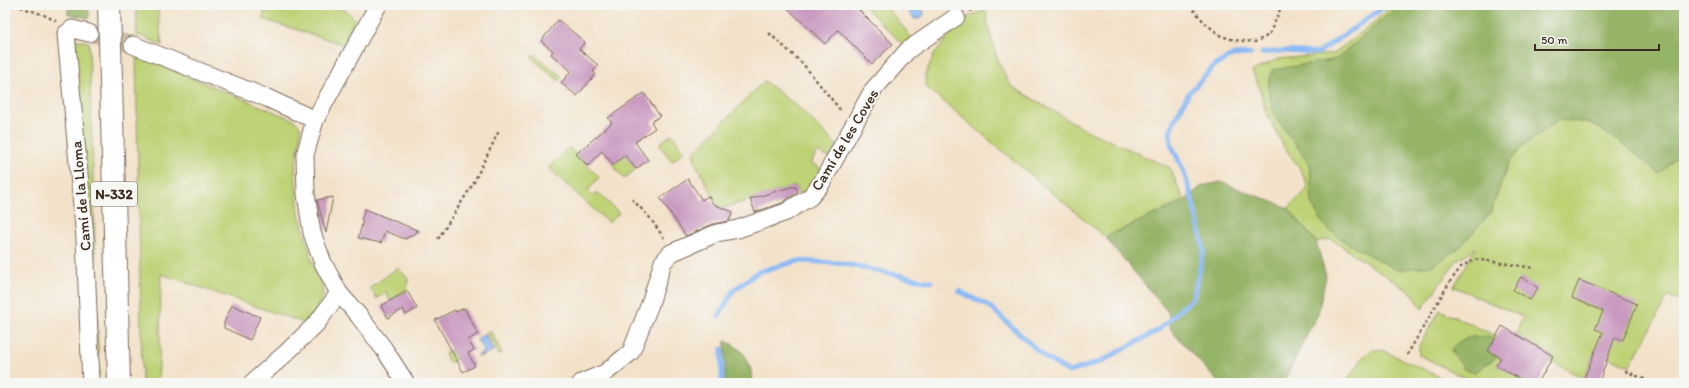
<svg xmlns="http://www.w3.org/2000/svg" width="1689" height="388" font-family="Itim,sans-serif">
	<rect width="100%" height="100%" fill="#f6f6f2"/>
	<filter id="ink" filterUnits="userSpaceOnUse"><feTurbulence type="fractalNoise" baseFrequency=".025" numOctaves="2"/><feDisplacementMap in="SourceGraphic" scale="8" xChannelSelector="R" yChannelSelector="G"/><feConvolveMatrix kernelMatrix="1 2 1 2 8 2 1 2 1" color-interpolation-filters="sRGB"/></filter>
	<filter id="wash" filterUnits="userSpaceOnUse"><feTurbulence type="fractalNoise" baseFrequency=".012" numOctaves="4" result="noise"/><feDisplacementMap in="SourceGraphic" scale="16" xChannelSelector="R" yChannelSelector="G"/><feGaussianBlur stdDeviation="0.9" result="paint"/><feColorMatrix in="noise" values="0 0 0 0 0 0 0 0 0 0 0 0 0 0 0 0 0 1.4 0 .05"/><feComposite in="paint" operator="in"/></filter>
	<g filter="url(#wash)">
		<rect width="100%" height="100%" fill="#f3e2ca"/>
		<g fill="#bed276" stroke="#7c7e4a">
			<polygon points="136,5 157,5 162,45 142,36 137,36"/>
			<polygon points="267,5 330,5 347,11 358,22 345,45 262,19"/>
			<polygon points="863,5 885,5 913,39 904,46"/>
			<polygon points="1393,5 1684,5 1684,301 1668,296 1630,366 1595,351 1584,378 1550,361 1553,356 1515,334 1523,317 1457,288 1453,288 1476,248 1457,260 1422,309 1413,294 1331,239 1316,242 1288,208 1307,190 1306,181 1299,167 1284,147 1266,112 1260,89 1252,71 1278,59 1333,54 1367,28"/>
			<polygon points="986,10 988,26 998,62 1011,86 1084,129 1170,168 1184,201 1105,237 926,87 925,75 935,53 954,29 967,17"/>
			<polygon points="73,39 89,42 99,376"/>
			<polygon points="534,54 562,77 559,81 531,57"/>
			<polygon points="136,55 294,120 300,126 301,134 295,171 299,213 312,260 321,281 323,293 321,301 307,324 161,274 160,342 158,383 142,383"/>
			<polygon points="764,81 798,107 837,145 831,158 817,152 811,163 820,168 824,173 800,196 795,186 720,209 697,166 693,153"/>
			<polygon points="672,134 684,151 672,162 659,144"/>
			<polygon points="569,147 599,177 588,191 593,196 597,192 619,213 609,223 548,168"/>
			<polygon points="625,155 636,169 624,179 613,165"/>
			<polygon points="397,268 408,278 407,291 390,301 386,292 377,299 370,288"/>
			<polygon points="1440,310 1496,336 1488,351 1501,358 1497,365 1527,383 1475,383 1419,355 1419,346"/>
			<polygon points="490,330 502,353 498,354 486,332"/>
			<polygon points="462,344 467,354 449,363 445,353"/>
			<polygon points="1372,350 1382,350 1453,383 1346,383 1363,357"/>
		</g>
		<g fill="#96b467" stroke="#686f42">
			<polygon points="68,5 89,5 89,18 68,14"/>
			<polygon points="1399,5 1684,5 1684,150 1659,174 1628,148 1591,123 1559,120 1524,145 1508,164 1491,212 1460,247 1432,266 1397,270 1352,246 1326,228 1312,205 1310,164 1274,115 1268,88 1272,70 1337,59"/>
			<polygon points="1221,182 1288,208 1316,242 1326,276 1318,313 1283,383 1219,383 1171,330 1168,312 1105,237 1184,201 1202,186"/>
			<path d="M1488,336L1500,343L1502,350L1494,359L1474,373L1464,369L1451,350C1459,337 1473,337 1488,336Z"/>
			<path d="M725,341C747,350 750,362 753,383H725Z"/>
		</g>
		<g fill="#8ab9f5" stroke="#62728a">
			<polygon points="895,5 920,5 923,8 924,15 920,19 914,19 907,9 899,8"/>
			<polygon points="485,334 493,351 479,357 478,355 484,352 477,339"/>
		</g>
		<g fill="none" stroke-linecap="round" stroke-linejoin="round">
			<g stroke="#8ab9f5" stroke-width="5">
				<polyline points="1262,53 1282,51 1318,53 1387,5"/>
				<polyline points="959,291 989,306 1046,358 1069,372 1100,362 1157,331 1193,298 1204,250 1191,194 1183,170 1171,144 1170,133 1173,123 1189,93 1214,66 1233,55 1251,54"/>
				<polyline points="719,316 733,291 758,272 797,261 840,263 931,282"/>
				<polyline points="722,349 722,383"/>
			</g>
		</g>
		<g id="blocks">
			<g fill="#c99ac0">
				<polygon points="784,5 854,5 893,44 872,64 838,30 825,44"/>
				<polygon points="558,20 585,42 579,49 598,65 593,72 596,74 577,96 561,83 571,71 551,54 553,51 541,41"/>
				<polygon points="644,93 660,116 651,122 655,128 635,142 648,160 636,169 625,155 613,165 602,151 588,166 576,154 612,123 608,118"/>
				<polygon points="688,179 702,200 708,196 713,204 733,212 729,221 713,224 686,236 660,198"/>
				<polygon points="791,187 796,187 798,192 782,203 755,212 750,199"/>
				<polygon points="333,197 326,233 317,200"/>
				<polygon points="365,209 419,231 405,239 385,231 381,243 358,238 363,221 361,220"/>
				<polygon points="1521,277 1538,288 1530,300 1513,290"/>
				<polygon points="1579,280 1637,304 1623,340 1615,337 1599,383 1582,383 1603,332 1595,329 1603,311 1572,298"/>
				<polygon points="407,291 417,308 406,315 403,309 388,318 381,306"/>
				<polygon points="232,305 260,317 250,340 224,328 224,323"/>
				<polygon points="464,308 478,334 468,340 474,350 468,353 475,366 463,372 435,320 455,310 456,312"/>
				<polygon points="1502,326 1553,356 1538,383 1527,383 1496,365 1501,358 1488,351"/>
			</g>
		</g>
	</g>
	<g filter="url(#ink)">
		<use href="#blocks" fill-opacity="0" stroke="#7b6a5a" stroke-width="1"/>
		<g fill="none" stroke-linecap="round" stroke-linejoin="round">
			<polyline stroke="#cebda8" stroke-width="17" stroke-dasharray="17 8" stroke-linecap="butt" points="89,33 133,45"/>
			<defs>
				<g id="minor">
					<polyline points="378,5 315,120 305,155 306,194 312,233 323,263 339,293 359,316 384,349 406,383"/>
					<polyline points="89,33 72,29 66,34 85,238 91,383"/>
					<polyline points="133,45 267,98 315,120"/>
					<polyline points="252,383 285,354 317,323 339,293"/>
					<polyline points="581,383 605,373 631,352 650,304 663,262 671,253 717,233 738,229 786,212 810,197 821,184 873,90 908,50 956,17"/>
				</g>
				<polyline id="highway" points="109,5 119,383"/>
			</defs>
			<use href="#minor" stroke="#7b6a5a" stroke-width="19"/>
			<use href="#highway" stroke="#7b6a5a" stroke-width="24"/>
			<g stroke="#7b6a5a" stroke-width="2.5" stroke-dasharray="3 3" stroke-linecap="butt">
				<polyline points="15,5 44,15 56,21"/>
				<polyline points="1189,5 1206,24 1221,36 1234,40 1255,42 1269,35 1282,5"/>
				<polyline points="969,11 982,5"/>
				<polyline points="769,33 803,64 842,112"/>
				<polyline points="632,199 650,218 664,238"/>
				<polyline points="438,239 473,184 499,131"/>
				<polyline points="1407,355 1449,283 1461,267 1475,259 1534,268"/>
				<polyline points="1625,371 1654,383"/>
			</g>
			<use href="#minor" stroke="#fff" stroke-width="17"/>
			<use href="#highway" stroke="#fff" stroke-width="22"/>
		</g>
	</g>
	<g text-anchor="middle" stroke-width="4" stroke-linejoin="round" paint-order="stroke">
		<rect fill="#f6f6f2" stroke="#73675e" stroke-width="1" x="91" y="182" width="46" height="24" rx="3"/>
		<g font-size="14" font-weight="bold" fill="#3b2a1e">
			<text x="114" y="199">N-332</text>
		</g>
		<g font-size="15" fill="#3b2a1e" stroke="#f6f6f2">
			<text transform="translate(845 140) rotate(-59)" y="5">Camí de les Coves</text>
			<text transform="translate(81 196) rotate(-95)" y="5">Camí de la Lloma</text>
		</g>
	</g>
	<rect width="1689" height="388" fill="none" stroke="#f6f6f2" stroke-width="20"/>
	<path d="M1535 44v6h124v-6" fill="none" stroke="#3b2a1e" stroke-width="2"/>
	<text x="1541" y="44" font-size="12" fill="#3b2a1e" stroke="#f6f6f2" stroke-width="3" paint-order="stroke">50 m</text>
</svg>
